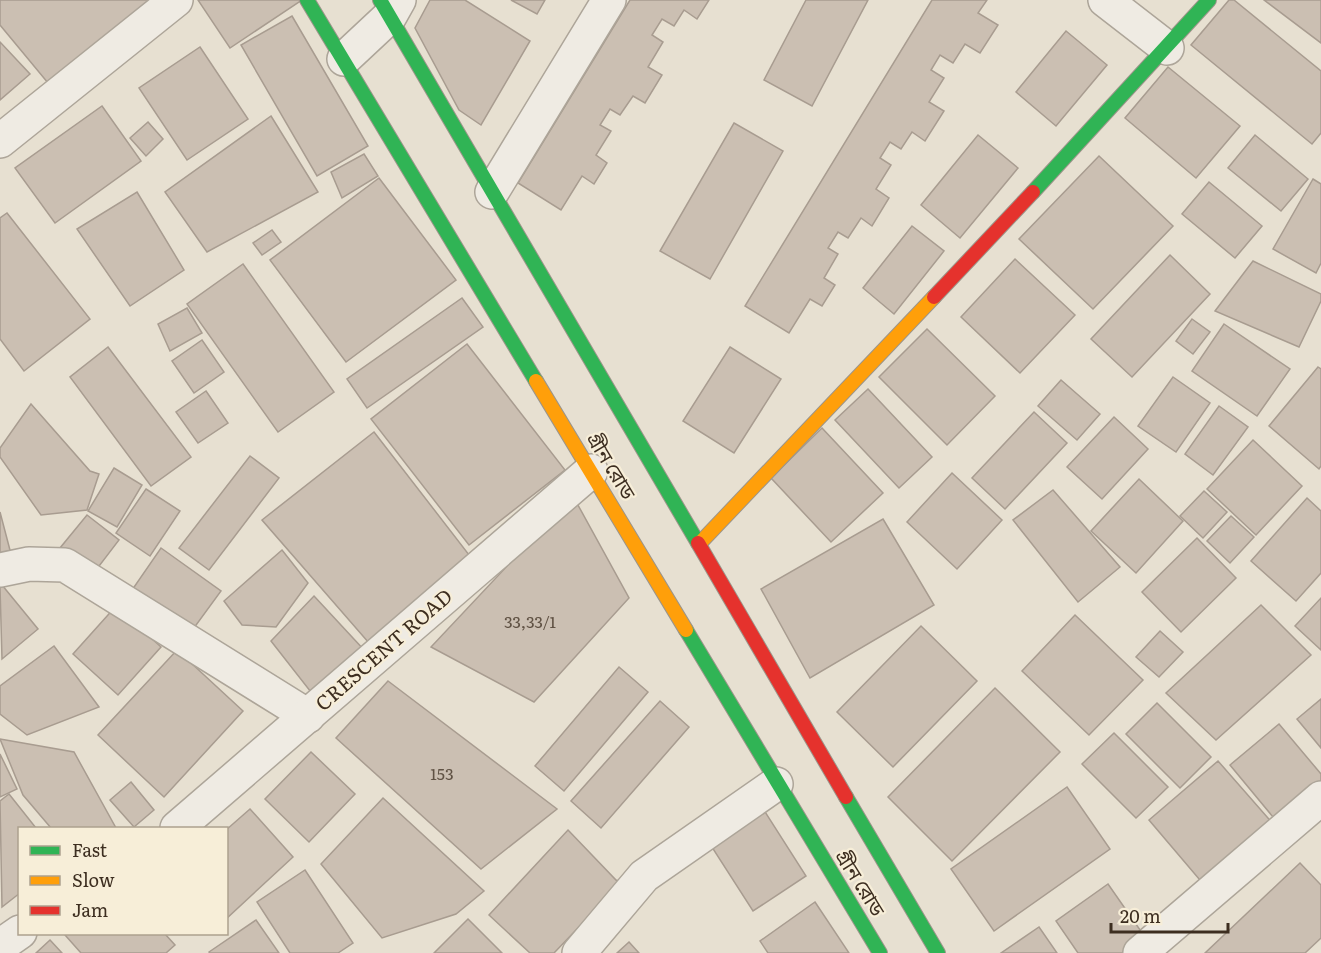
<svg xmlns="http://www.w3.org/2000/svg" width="1321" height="953" font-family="Literata,'Noto Sans Bengali',serif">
	<rect width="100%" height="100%" fill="#e7e0d1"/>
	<g fill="#cbbfb2" stroke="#a89c90" stroke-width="1.5">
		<polygon points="0,0 160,0 53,89 0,25"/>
		<polygon points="198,0 302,0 230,48"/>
		<polygon points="430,0 465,0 530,41 481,125 459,110 415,28"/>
		<polygon points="511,0 545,0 537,14"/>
		<polygon points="630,0 709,0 697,19 684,10 674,26 662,19 652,35 663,42 648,67 662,75 645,103 633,96 620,115 610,109 600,125 611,131 596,155 607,163 594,184 582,176 561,210 518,183"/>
		<polygon points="806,0 868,0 812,106 764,80"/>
		<polygon points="932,0 987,0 978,13 998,25 980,53 965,44 953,63 940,55 931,70 944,78 929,102 944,111 925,141 912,132 901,149 890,142 880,158 891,165 876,189 889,198 872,226 861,218 848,238 838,232 828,248 838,254 824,278 835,285 822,306 810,299 789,333 745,306"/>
		<polygon points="1229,0 1234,0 1321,71 1321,133 1312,144 1191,45"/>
		<polygon points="1264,0 1321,0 1321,43"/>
		<polygon points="292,16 368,146 317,176 241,45"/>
		<polygon points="1066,31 1107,65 1056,126 1016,92"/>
		<polygon points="0,42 30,74 0,100"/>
		<polygon points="200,47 248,119 187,160 139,88"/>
		<polygon points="1168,67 1240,126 1196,178 1125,118"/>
		<polygon points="102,106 141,161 55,223 15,168"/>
		<polygon points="271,116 318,192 207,252 165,192"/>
		<polygon points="148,122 163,139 146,156 130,138"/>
		<polygon points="734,123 783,151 710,279 660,251"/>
		<polygon points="978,135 1018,168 960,238 921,205"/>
		<polygon points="1255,135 1308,179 1281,211 1228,168"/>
		<polygon points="364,154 378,176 342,198 331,172"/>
		<polygon points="1099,156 1173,226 1093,309 1019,239"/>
		<polygon points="379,178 456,280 346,362 270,260"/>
		<polygon points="1313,179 1321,184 1321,263 1316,273 1273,249"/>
		<polygon points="1209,182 1262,226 1235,258 1182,214"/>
		<polygon points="137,192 184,270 130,306 77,229"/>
		<polygon points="7,213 90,319 24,371 0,339 0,218"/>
		<polygon points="912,226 944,251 894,314 863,288"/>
		<polygon points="272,230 281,242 262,255 253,243"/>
		<polygon points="1170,255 1210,294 1132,377 1091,339"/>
		<polygon points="1015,259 1075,315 1020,373 961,317"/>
		<polygon points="1253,261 1321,294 1321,301 1299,347 1215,311"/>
		<polygon points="243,264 334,392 278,432 187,304"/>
		<polygon points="462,298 483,327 367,408 347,379"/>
		<polygon points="187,308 202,333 170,351 158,324"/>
		<polygon points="1192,319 1210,332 1193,354 1176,341"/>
		<polygon points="1224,324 1290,369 1257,416 1192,371"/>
		<polygon points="927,329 995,396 947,445 879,377"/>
		<polygon points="202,340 224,372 194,393 172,361"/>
		<polygon points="467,344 565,470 469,545 371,419"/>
		<polygon points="108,347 191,457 151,486 70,377"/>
		<polygon points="730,347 781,379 734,453 683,421"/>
		<polygon points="1318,367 1321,369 1321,466 1319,469 1269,426"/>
		<polygon points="1173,377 1210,403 1176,452 1138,426"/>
		<polygon points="1061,380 1100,414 1077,440 1038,406"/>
		<polygon points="868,389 932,457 899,488 835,420"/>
		<polygon points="206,391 228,423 198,443 176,412"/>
		<polygon points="31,404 90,471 99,474 87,510 41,515 0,457 0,448"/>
		<polygon points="1219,406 1248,427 1213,475 1185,454"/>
		<polygon points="1034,412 1067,443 1005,509 972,478"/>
		<polygon points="1114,417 1148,449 1102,499 1067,467"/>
		<polygon points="822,428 883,493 831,542 771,478"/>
		<polygon points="374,432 473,560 369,643 262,520"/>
		<polygon points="1253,440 1302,486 1256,535 1207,489"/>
		<polygon points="250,456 279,478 209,570 179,548"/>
		<polygon points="114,468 142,485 117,527 88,511"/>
		<polygon points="952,473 1002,520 957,569 907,522"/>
		<polygon points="1139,479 1183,521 1136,573 1091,531"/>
		<polygon points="146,489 180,511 150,556 116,533"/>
		<polygon points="1053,490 1120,567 1078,602 1013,520"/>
		<polygon points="1204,491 1227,512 1203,538 1180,516"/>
		<polygon points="573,496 629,598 534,702 431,647"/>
		<polygon points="1307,498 1321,511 1321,573 1296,601 1251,561"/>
		<polygon points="0,512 11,554 0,557"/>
		<polygon points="87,515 119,540 93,574 60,548"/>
		<polygon points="1231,516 1254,537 1230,563 1207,541"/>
		<polygon points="883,519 934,605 810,678 761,589"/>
		<polygon points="1197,538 1236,578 1181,632 1142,592"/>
		<polygon points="161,548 221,591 191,632 132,590"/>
		<polygon points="282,550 308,583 276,627 242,625 224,601"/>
		<polygon points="2,585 38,629 2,659 0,587"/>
		<polygon points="314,596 365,651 314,696 271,641"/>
		<polygon points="1321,598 1321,650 1295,626"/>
		<polygon points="1261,605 1311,655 1216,740 1166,693"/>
		<polygon points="116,606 161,647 118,695 73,654"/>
		<polygon points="1075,615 1143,680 1089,735 1022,671"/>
		<polygon points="921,626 977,681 893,767 837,712"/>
		<polygon points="1160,631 1183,652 1159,677 1136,657"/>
		<polygon points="54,646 99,707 27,735 0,714 0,686"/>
		<polygon points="177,650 243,711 164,797 98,735"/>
		<polygon points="619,667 648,692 564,791 535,766"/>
		<polygon points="388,681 557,809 481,869 336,738"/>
		<polygon points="995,688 1060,752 952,861 888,797"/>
		<polygon points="1321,699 1321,748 1297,719"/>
		<polygon points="660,701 689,727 601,828 571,801"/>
		<polygon points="1157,703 1211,757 1180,788 1126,734"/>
		<polygon points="1279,724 1321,774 1321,787 1278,823 1230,765"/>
		<polygon points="1114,733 1168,787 1136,818 1082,764"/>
		<polygon points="0,739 74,752 116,828 51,828 23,795"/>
		<polygon points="311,752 355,794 309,842 265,799"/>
		<polygon points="0,754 17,789 0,797"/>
		<polygon points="1218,761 1275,826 1205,886 1149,820"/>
		<polygon points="131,782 154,810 134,827 110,800"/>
		<polygon points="1067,787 1110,849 994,931 951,869"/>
		<polygon points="9,794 36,828 20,828 20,893 2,907 0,801"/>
		<polygon points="383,798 484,891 456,914 382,938 321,864"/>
		<polygon points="760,804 806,876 753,911 708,841"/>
		<polygon points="250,809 293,857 226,919 226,830"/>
		<polygon points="568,830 616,880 622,882 554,953 530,953 489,915"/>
		<polygon points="1300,863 1321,885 1321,938 1305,953 1205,953"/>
		<polygon points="305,870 353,943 338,953 290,953 257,902"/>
		<polygon points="1108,884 1145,937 1123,953 1078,953 1056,921"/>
		<polygon points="815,902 849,953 768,953 760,941"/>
		<polygon points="468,919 502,953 434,953"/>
		<polygon points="256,920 279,953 210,953 209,952"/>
		<polygon points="1039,927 1057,953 1001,953"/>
		<polygon points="67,934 165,934 175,945 166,953 81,953 65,935"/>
		<polygon points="50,940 62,953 36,953"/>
		<polygon points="629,942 639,953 617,953"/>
	</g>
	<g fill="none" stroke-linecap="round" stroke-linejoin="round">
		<defs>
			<g id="street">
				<polyline points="1105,0 1167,48"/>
				<polyline points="344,59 390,16 399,0"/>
				<polyline points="0,141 176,0"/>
				<polyline points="492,192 609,0"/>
				<polyline points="0,570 29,564 65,565 308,716"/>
				<polyline points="177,828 591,471"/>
				<polyline points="0,946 20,932"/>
				<polyline points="579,953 644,876 776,784"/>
				<polyline points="1140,953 1321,798"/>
			</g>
			<g id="fast">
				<polyline points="307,0 536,381"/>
				<polyline points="380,0 698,543"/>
				<polyline points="1033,192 1209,0"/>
				<polyline points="686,630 880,953"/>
				<polyline points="846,797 938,953"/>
			</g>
			<g id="slow">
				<polyline points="536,381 686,630"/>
				<polyline points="700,543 934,297"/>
			</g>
			<g id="jam">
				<polyline points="934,297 1033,192"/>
				<polyline points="698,543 846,797"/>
			</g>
		</defs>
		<use href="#street" stroke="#ada599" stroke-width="36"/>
		<use href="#fast" stroke="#9c958a" stroke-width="16"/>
		<use href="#slow" stroke="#9c958a" stroke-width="16"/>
		<use href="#jam" stroke="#9c958a" stroke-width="16"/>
		<use href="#street" stroke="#efebe3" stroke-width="33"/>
		<use href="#fast" stroke="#30b455" stroke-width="14"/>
		<use href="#slow" stroke="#ff9f0a" stroke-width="14"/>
		<use href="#jam" stroke="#e5322d" stroke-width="14"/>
	</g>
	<g text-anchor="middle" stroke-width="4.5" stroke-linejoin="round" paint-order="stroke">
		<g font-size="16" fill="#605244">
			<text x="530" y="628">33,33/1</text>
			<text x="442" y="780">153</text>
		</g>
		<g font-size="20" fill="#3d2e20" stroke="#f7eed8">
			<text transform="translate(611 466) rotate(59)" y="7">গ্রীন রোড</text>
			<text transform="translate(384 650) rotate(-41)" y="7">CRESCENT ROAD</text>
			<text transform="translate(860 883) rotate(58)" y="7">গ্রীন রোড</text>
		</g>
	</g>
	<rect x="18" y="827" width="210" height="108" fill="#f7eed8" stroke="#ada18e" stroke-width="1.5"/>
	<rect x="30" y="846" width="30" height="9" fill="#30b455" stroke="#ada18e" stroke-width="1.5"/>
	<text x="72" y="857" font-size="18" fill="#3d2e20">Fast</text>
	<rect x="30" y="876" width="30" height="9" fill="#ff9f0a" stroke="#ada18e" stroke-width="1.5"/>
	<text x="72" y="887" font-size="18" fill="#3d2e20">Slow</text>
	<rect x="30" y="906" width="30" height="9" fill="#e5322d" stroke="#ada18e" stroke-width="1.5"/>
	<text x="72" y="917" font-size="18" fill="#3d2e20">Jam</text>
	<path d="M1111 923v9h117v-9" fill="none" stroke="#3d2e20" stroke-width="3"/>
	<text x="1120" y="923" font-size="18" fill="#3d2e20" stroke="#f7eed8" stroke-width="4.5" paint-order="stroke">20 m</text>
</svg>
